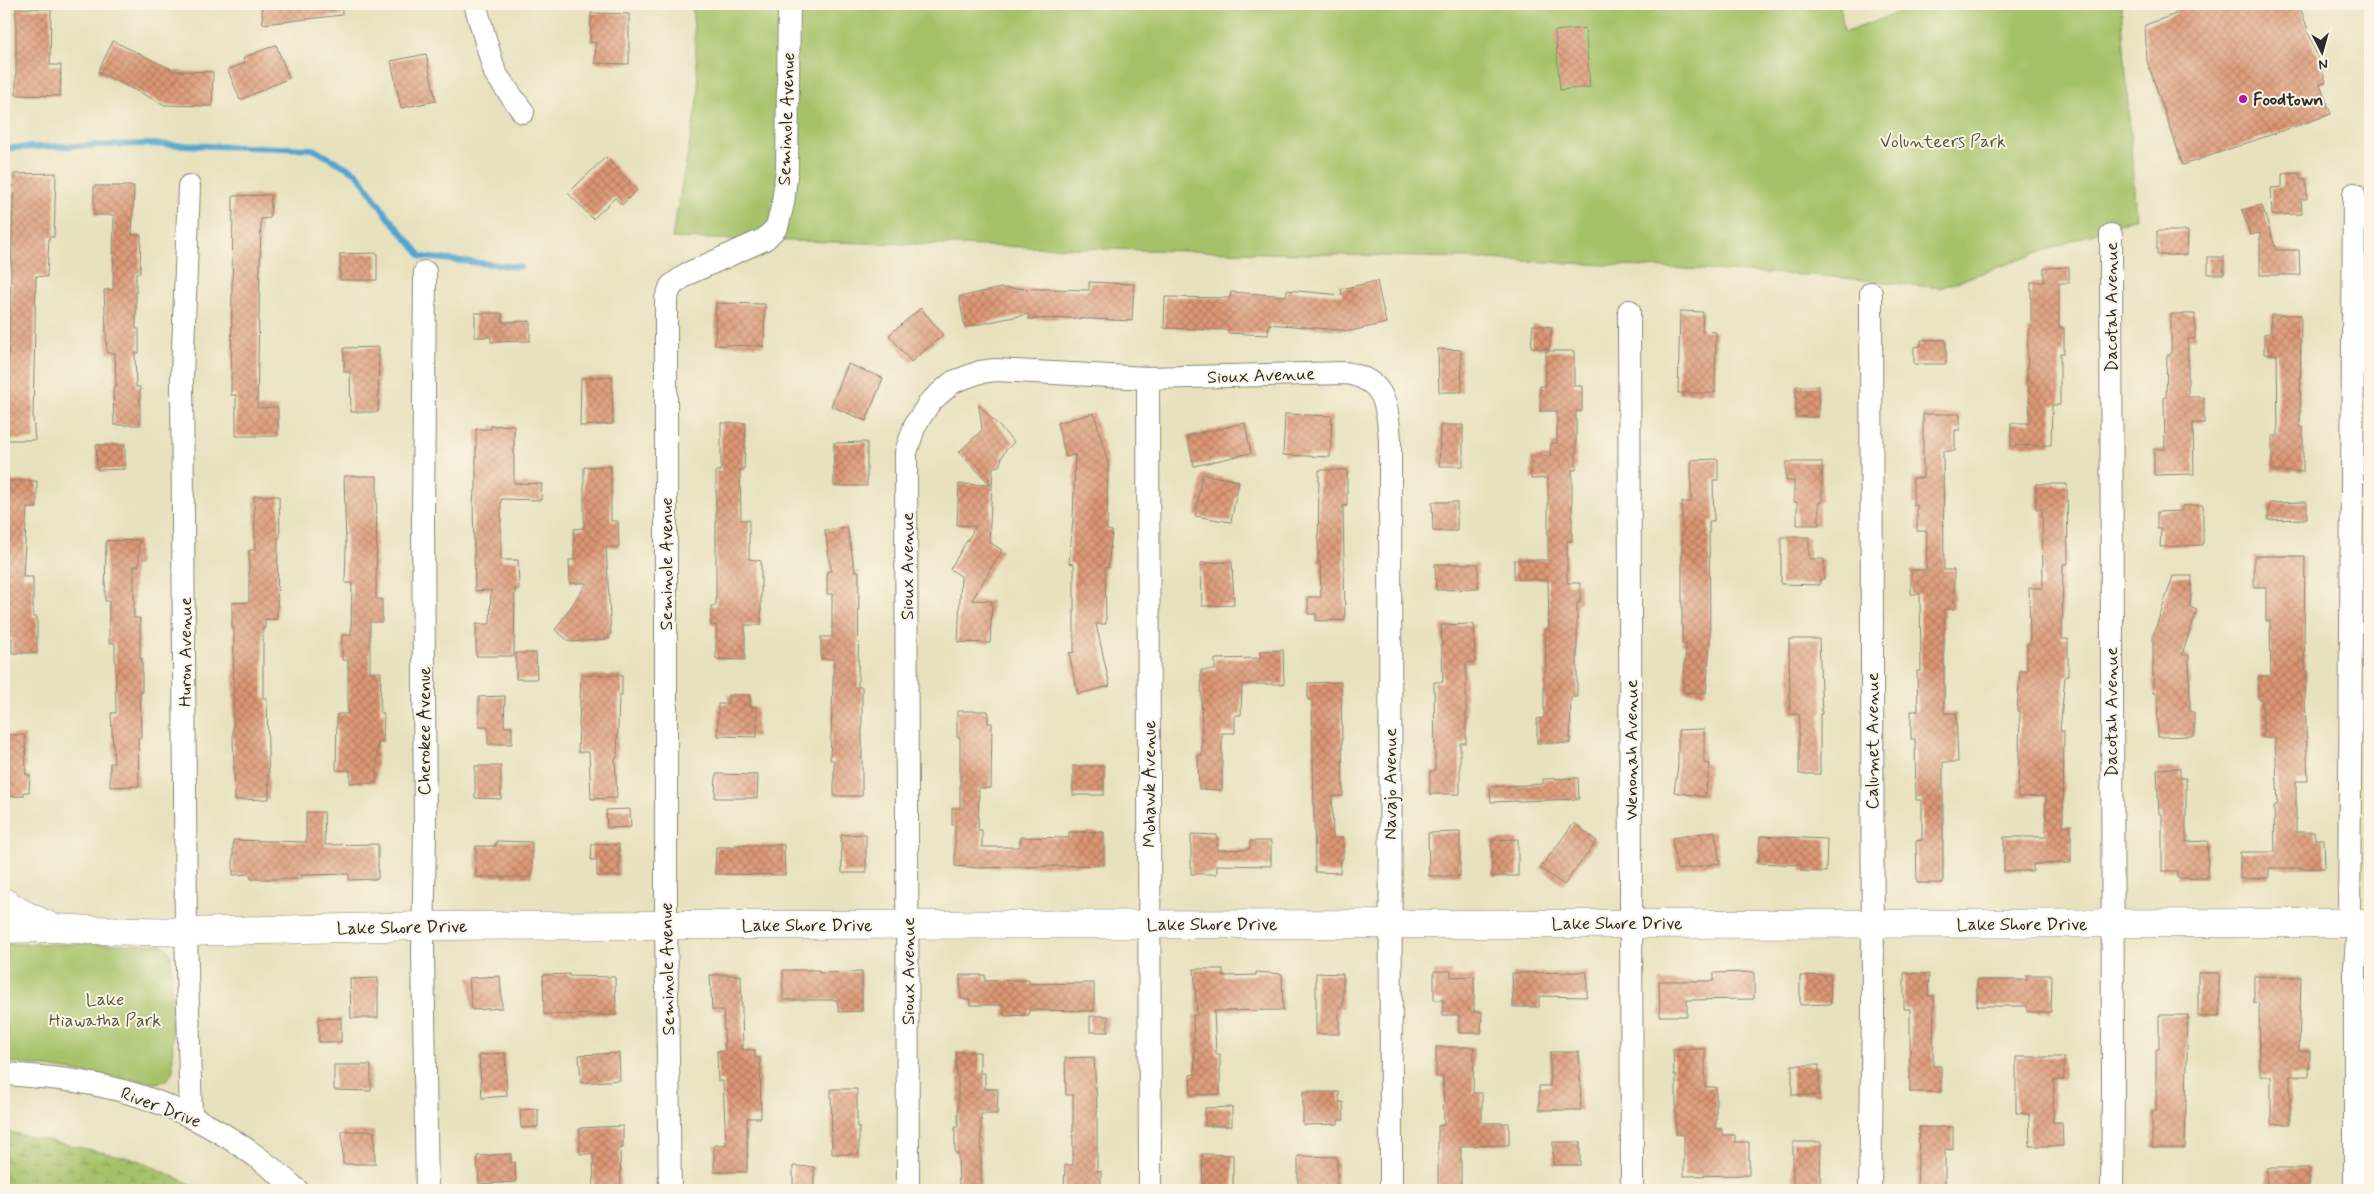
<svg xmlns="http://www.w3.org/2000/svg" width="2374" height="1194" font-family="Mynerve,sans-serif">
	<defs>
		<pattern id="wetland-marsh" width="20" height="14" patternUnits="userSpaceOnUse" patternTransform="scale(1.25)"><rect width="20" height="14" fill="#a6c269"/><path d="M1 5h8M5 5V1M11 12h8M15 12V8" fill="none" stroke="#879e57"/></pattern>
		<pattern id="building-cross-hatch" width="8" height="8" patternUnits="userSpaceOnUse" patternTransform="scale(1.25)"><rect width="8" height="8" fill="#dd9774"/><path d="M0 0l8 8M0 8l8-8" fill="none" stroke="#b37b5f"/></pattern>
	</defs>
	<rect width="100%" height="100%" fill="#fcf5e5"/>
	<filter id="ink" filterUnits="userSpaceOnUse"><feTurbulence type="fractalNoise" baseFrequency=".02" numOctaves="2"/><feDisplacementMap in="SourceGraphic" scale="10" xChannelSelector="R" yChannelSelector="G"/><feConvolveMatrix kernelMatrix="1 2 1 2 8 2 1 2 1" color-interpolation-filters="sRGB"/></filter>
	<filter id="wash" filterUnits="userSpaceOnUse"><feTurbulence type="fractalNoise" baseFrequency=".0096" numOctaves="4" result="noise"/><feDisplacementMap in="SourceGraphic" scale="20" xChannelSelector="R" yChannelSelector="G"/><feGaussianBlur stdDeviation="1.12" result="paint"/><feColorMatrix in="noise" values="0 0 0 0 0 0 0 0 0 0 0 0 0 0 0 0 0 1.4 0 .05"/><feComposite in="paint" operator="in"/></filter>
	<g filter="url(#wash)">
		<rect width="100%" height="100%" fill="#e7e1be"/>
		<g fill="#a6c269" stroke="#68764a">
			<polygon points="692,4 1840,4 1844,33 1921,4 2121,4 2136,218 1940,288 1825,276 1465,258 672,238 699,93"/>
			<path d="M4,944H159C167,947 169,950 171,958L173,1070C169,1079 166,1082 156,1083L4,1061Z"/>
		</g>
		<polygon fill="url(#wetland-marsh)" stroke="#68764a" points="9,1132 138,1160 203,1190 4,1190 4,1133"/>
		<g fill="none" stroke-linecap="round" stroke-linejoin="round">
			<polyline stroke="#51a5cd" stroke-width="6" points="4,148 146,144 313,149 357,173 386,214 422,257 520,267"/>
		</g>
		<g id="blocks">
			<g fill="url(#building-cross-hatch)">
				<polygon points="261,4 342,4 342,15 263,24"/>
				<polygon points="2172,4 2299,4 2326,82 2320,84 2331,114 2183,165 2147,61 2145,25 2176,14"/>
				<polygon points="16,8 51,9 50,65 61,65 60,96 16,95"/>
				<polygon points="591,13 629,14 629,64 595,63 596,43 590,42"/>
				<polygon points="1585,28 1590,87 1560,90 1555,31"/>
				<polygon points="113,41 175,71 213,72 212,106 165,105 98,72"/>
				<polygon points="276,45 289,78 240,100 228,70 245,63 243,58"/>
				<polygon points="426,54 436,101 401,108 391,61"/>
				<polygon points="606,157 637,190 622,205 615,198 593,219 568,193"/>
				<polygon points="56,173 54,237 49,237 47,277 36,276 33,418 35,440 6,440 14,174"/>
				<polygon points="2300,173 2300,179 2306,179 2307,199 2301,199 2302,214 2272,215 2271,188 2282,187 2282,174"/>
				<polygon points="94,186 134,186 132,235 141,235 140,273 136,273 136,329 139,329 139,353 135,353 136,387 140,387 140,425 114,425 113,387 116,387 115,353 107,353 104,290 113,290 114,215 94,215"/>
				<polygon points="271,195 270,218 261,219 257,408 278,407 278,436 236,436 236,395 231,395 233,196"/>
				<polygon points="2262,205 2276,250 2299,250 2300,275 2260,275 2260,233 2250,235 2242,210"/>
				<polygon points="2157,231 2188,231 2187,255 2157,255"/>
				<polygon points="377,253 377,280 340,280 340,254"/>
				<rect x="2208" y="257" width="16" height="17"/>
				<polygon points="2069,267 2069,283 2059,283 2059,328 2064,328 2064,353 2060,353 2060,405 2052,405 2051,445 2011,446 2011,423 2030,423 2029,386 2027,386 2028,329 2031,329 2031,282 2044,282 2044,268"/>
				<polygon points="1377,281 1386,323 1351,331 1269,324 1268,335 1228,333 1228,330 1164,328 1165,297 1230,298 1231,292 1286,296 1287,290 1342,295 1341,289"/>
				<polygon points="1089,282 1134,284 1132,321 1071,318 1029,319 1029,314 965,327 959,297 1001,288 1089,290"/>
				<polygon points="716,303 765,304 764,346 715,345"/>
				<polygon points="921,308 943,335 911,362 889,335"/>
				<polygon points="1680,311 1703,312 1702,331 1716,332 1715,393 1678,393"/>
				<polygon points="475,313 502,313 502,322 530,321 530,341 491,342 491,337 475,337"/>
				<polygon points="2171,314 2195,314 2195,339 2188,339 2188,397 2204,397 2204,423 2193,423 2194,474 2154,475 2154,449 2165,449 2164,398 2166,397 2167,355 2171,355"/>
				<polygon points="2271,315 2301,315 2300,427 2303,427 2303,472 2272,471 2272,436 2278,436 2277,354 2264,354 2264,334 2271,333"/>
				<polygon points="1533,325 1552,327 1549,349 1531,347"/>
				<polygon points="1921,340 1946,340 1946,364 1914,364 1914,347 1921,346"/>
				<polygon points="379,347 378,412 351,412 350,372 344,372 344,348"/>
				<polygon points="1438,349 1461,350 1462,392 1439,392"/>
				<polygon points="1546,351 1574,351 1574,386 1582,386 1582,411 1576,411 1576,470 1572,470 1572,541 1567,541 1567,583 1580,583 1580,603 1577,603 1577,697 1571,697 1570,743 1537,743 1537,719 1544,718 1544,671 1546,671 1545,628 1549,628 1548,580 1514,579 1514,560 1548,560 1548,478 1531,479 1531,457 1550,456 1551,443 1557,443 1557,411 1540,411 1540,386 1546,386"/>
				<polygon points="848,364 883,378 866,421 831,406"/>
				<polygon points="612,376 613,424 580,426 581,378"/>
				<polygon points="1796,386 1819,386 1818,417 1796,417"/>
				<polygon points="979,405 1014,442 1004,452 999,466 993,467 989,542 1002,550 972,600 992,601 990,643 958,642 961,576 950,569 976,526 957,525 959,484 991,485 959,452 982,430"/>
				<polygon points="1094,413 1108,463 1107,530 1112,531 1108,568 1105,567 1106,624 1096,624 1110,686 1078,694 1069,653 1074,652 1074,564 1069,563 1073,519 1075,455 1066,457 1057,423"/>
				<polygon points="1285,414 1332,416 1330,457 1283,455"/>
				<polygon points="1923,414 1960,414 1960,430 1955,430 1955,451 1943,451 1944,570 1954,570 1954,609 1944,609 1944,713 1956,713 1958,762 1943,762 1943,883 1917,883 1916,841 1922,840 1922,800 1916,800 1915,739 1911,739 1911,711 1918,711 1917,671 1921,671 1920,594 1911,594 1911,570 1926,570 1927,531 1917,531 1917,505 1913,505 1913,478 1923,478"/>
				<polygon points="721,423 746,423 744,470 740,470 741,520 749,520 749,559 761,561 761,625 745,625 745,660 716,659 716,625 711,625 711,606 716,606 716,471 721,471"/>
				<polygon points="1245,423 1251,453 1194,466 1187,436"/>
				<polygon points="514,425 514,483 542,484 541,500 501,499 501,560 518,560 519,589 515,589 514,656 476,656 476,624 490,624 491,590 475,591 473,503 474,491 476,491 476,429 491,429 491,426"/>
				<polygon points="1440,425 1463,425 1463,466 1439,466"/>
				<polygon points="867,442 867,486 834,486 834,443"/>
				<polygon points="96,445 125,445 125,469 97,470"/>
				<polygon points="1718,459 1718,480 1713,480 1714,521 1709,521 1710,644 1706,693 1683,692 1686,644 1682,644 1682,502 1691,502 1691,460"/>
				<polygon points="1786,462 1822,462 1822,502 1819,502 1819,525 1797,525 1797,502 1794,502 1794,481 1786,481"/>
				<polygon points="611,466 611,521 618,521 619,547 606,547 611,634 609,635 609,639 570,642 555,630 587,583 570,583 569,560 574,560 574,529 584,528 584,467"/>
				<polygon points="1319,470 1347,470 1347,506 1343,506 1345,620 1316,621 1316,614 1308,614 1308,597 1321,597 1320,562 1318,562"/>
				<polygon points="1202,474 1239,481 1231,522 1195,516"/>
				<polygon points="344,476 377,476 376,599 382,599 382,622 370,622 370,672 381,672 380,713 384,713 383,742 378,742 376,783 350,783 350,770 336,770 337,714 348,714 348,660 342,660 342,635 351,635 352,583 345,583 346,547"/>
				<polygon points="7,481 37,481 37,508 27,508 23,577 33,577 33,617 37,617 37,653 12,653 12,638 4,638 4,525 6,525"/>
				<polygon points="2036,484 2067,484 2068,564 2063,564 2062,639 2068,639 2068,676 2065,676 2060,731 2064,731 2063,826 2071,825 2071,863 2033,864 2033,871 2004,871 2004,837 2046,837 2046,796 2018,797 2020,711 2017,711 2020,671 2027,671 2027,644 2030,644 2029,588 2043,588 2042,509 2036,509"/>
				<polygon points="254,496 279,496 280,537 278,537 277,619 265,619 265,628 263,628 263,698 267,698 269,799 235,800 233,737 234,628 232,628 232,603 249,602 249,550 255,550"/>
				<polygon points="1432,502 1457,502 1457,531 1433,531"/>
				<polygon points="2307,502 2307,519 2268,520 2269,503"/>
				<polygon points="2203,505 2203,545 2160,547 2161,529 2157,529 2157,512 2182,511 2182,506"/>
				<polygon points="847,527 855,571 859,571 858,687 862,687 862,796 834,796 834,760 830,760 834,659 821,659 821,637 832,637 832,594 827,594 827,571 831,571 825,530"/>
				<polygon points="1781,537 1809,537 1809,559 1824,559 1824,579 1820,579 1820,585 1781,584"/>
				<polygon points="139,540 139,566 134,566 134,618 140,618 140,658 142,658 142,693 140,693 141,738 138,738 139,786 110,787 110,763 114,763 111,713 116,713 115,643 109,643 109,601 105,601 106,541"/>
				<polygon points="2254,556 2305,556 2304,634 2305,671 2307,671 2305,698 2308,781 2296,781 2296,832 2314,832 2315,839 2324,839 2325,868 2269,868 2269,878 2240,879 2240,852 2275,852 2274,806 2278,804 2275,738 2263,738 2262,699 2258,699 2258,676 2271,676 2270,621 2266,621 2266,587 2254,587"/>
				<polygon points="1232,562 1234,605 1202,606 1201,563"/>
				<polygon points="1435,564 1478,564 1478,589 1436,590"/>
				<polygon points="2173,576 2192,576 2190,607 2197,610 2182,655 2189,655 2190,712 2194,712 2194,736 2158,737 2157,693 2153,693 2153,636"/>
				<polygon points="1474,624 1475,662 1466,663 1466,743 1460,743 1460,794 1430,794 1430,771 1435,771 1434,682 1443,682 1441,625"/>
				<polygon points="1789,639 1819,639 1822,714 1820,714 1820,774 1799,774 1799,714 1790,714"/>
				<polygon points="1283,650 1284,684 1242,684 1241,715 1235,715 1235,733 1222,733 1222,790 1199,789 1198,755 1202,755 1201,670 1215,670 1215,659 1260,658 1260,651"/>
				<polygon points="516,653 536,653 537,679 516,679"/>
				<polygon points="581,675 622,675 622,695 619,695 617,758 615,758 617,798 591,799 589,752 578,752"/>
				<polygon points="1341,682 1343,796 1332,796 1333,838 1343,838 1343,859 1341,859 1340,873 1315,872 1312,700 1308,700 1308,683"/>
				<polygon points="728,695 750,695 750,707 757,707 757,737 718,736 718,704 728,704"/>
				<polygon points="505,696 504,727 512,727 512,744 488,744 488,727 479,727 479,697"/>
				<polygon points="957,711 988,711 988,723 992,723 991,788 979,788 978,830 982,830 982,847 1020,847 1020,837 1069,838 1069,832 1104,832 1104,865 978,868 955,866 955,825 952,825 952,808 960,808 960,737 957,737"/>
				<polygon points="1704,729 1704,763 1710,764 1705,797 1674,792 1678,766 1678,730"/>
				<polygon points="4,735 25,735 26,775 30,775 29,792 24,792 24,796 4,797"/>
				<polygon points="475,766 501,766 501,799 475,798"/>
				<rect x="1073" y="766" width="31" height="29"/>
				<polygon points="2180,768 2180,778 2186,778 2186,842 2208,841 2207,878 2178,878 2178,871 2162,871 2162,814 2159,814 2157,769"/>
				<polygon points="716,774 758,775 757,798 715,798"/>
				<polygon points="1578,778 1579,799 1491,802 1490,787 1543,784 1543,779"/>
				<polygon points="630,809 631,827 607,828 606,810"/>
				<polygon points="306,812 324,812 325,845 378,844 378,879 349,880 349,874 301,875 301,879 251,879 250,874 233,875 233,840 306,842"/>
				<polygon points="1574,823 1597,841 1564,885 1540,868"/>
				<polygon points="1715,831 1720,863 1677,870 1672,838"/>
				<polygon points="1460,832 1460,876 1429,876 1428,833"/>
				<polygon points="866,834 866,873 842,873 841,835"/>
				<polygon points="1191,834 1217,835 1217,850 1250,849 1250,841 1271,841 1271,866 1217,865 1217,874 1191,874"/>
				<polygon points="1760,836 1827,839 1826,872 1801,871 1801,865 1758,863"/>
				<polygon points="1518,839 1518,876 1492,876 1492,840"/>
				<polygon points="496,841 532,842 532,877 476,877 476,846 496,846"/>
				<polygon points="592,844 619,844 619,876 597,876 597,860 591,860"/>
				<polygon points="735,845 784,845 785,875 715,874 716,847 735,847"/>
				<polygon points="1194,969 1223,969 1223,976 1256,975 1256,972 1282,974 1283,1010 1214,1011 1216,1054 1220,1054 1220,1094 1191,1095 1190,1075 1195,1074 1193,1015 1197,1015"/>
				<polygon points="783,970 819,970 819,973 862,972 862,1011 839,1012 837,1000 783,1000"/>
				<polygon points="1434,971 1451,971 1451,977 1474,976 1474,1012 1482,1012 1481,1033 1459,1033 1459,1015 1443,1015 1443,1000 1434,1000"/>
				<polygon points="1587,972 1587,997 1539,996 1539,1007 1513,1007 1512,973"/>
				<polygon points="1754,972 1754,999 1687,1000 1687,1016 1660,1016 1659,981 1714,981 1714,973"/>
				<polygon points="1316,973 1343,974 1343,1008 1339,1008 1339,1034 1316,1034"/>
				<polygon points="1904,973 1929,974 1928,996 1934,996 1933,1066 1941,1066 1941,1092 1910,1092 1910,1009 1904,1009"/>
				<rect x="2198" y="973" width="21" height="44"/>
				<polygon points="569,974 569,976 615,977 616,1015 544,1014 543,975"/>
				<polygon points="710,975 741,975 743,1050 755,1050 755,1058 760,1058 761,1118 747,1118 747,1172 714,1172 714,1145 726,1145 723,1081 718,1081 717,1051 725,1051 723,1010 712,1010"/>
				<polygon points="960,975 985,975 985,981 1029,980 1029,984 1094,983 1094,1011 1029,1010 1029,1015 1004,1016 1004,1005 970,1005 970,999 961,999"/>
				<polygon points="1830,975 1831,1004 1800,1005 1800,976"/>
				<polygon points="2027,975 2052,975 2051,1012 2027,1012 2027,1006 1977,1006 1977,980 2027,980"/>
				<polygon points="500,976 502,1008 472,1010 469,978"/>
				<polygon points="2254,976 2301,977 2299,1051 2310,1051 2309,1076 2290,1076 2290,1124 2271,1124 2271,1076 2260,1076 2259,1003 2254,1003"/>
				<polygon points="378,978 378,1018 351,1018 350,979"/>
				<polygon points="2159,1015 2188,1015 2185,1148 2152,1148 2152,1111 2156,1111 2156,1049 2159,1049"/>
				<rect x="1090" y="1016" width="18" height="16"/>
				<polygon points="341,1018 341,1042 319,1042 318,1019"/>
				<polygon points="1436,1047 1474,1047 1473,1093 1482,1093 1482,1123 1509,1123 1509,1145 1461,1146 1461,1190 1438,1190 1438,1126 1444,1125 1443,1077 1436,1077"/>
				<polygon points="1673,1049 1705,1049 1705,1087 1716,1087 1716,1129 1722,1129 1722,1135 1735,1135 1735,1142 1749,1142 1749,1175 1684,1176 1684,1135 1676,1134 1676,1075 1674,1075"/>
				<polygon points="956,1052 980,1052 980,1073 985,1073 985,1089 998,1089 997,1114 981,1114 981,1190 959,1190 958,1153 955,1153 955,1127 958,1127 958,1076 956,1076"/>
				<polygon points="1550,1052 1579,1052 1581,1110 1539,1110 1539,1086 1550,1086"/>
				<polygon points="505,1053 507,1096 482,1098 479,1055"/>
				<polygon points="619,1053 620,1080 581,1083 579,1055"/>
				<polygon points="1094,1057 1097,1108 1097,1171 1101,1171 1101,1190 1064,1190 1065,1165 1073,1165 1073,1095 1066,1095 1065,1058"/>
				<polygon points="2016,1057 2064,1057 2064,1080 2054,1080 2053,1122 2062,1122 2063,1146 2030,1146 2029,1114 2016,1113"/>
				<polygon points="334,1065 371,1065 371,1091 334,1090"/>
				<rect x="1792" y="1065" width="27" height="30"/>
				<polygon points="831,1089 857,1089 857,1127 859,1127 859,1154 832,1154"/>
				<polygon points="1303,1092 1339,1092 1339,1102 1343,1102 1344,1120 1338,1120 1338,1124 1303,1125"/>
				<polygon points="1232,1107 1232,1126 1205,1126 1205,1108"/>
				<polygon points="538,1109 538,1127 521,1128 520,1110"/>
				<polygon points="623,1126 623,1148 620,1148 621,1190 594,1190 593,1154 580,1154 580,1128"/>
				<polygon points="1919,1127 1953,1127 1953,1150 1945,1149 1945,1190 1917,1189"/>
				<polygon points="342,1131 374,1131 375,1164 343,1164"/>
				<rect x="1553" y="1142" width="27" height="23"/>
				<polygon points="1793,1142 1821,1142 1820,1190 1793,1190"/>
				<polygon points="511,1154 511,1163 515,1162 516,1182 479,1184 477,1156"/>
				<polygon points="1202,1154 1233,1155 1233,1190 1203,1190"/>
				<polygon points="1298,1156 1337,1157 1337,1190 1298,1190"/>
				<polygon points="793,1166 814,1167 814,1190 793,1190"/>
				<rect x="2267" y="1168" width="42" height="22"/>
			</g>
		</g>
	</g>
	<g filter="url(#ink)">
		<use href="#blocks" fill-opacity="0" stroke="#898674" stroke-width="1"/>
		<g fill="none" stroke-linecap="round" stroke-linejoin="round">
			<defs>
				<g id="street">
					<polyline points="475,4 495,73 523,112"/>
					<polyline points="189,186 182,378 186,932 191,1117"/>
					<polyline points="2111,235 2113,1093 2112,1190"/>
					<polyline points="425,272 423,521 425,831 423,953 427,1190"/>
					<polyline points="1629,311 1632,1190"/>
					<polyline points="1148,378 1150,1190"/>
					<polyline points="2349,923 2354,194"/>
					<path d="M4,1074C36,1076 70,1079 102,1086C175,1101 243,1140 297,1190"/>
					<polyline points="670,1190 666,925 666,299 671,286 687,274 765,239 777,227 783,203 787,168 789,4"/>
					<path d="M908,1190L906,452L915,425L930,402L953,382L980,372L995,370L1148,378L1346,373C1386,380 1387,405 1390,440L1391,1190"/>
					<polyline points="1870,1190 1873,1013 1871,293"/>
					<polyline points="2355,1190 2355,968 2358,923"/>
				</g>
				<g id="secondary">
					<polyline points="4,902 21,913 53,928 94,930 186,932 423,926 666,925 2370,923"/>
					<polyline points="4,929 47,928"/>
				</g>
			</defs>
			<use href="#street" stroke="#898674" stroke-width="24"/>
			<use href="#secondary" stroke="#898674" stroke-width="29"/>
			<use href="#street" stroke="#fff" stroke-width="22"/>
			<use href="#secondary" stroke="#fff" stroke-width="28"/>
		</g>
	</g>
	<circle fill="#b5179e" stroke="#fcf5e5" stroke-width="2" cx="2243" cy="99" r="5"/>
	<g text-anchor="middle" stroke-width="4" stroke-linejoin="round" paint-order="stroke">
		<g font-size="18" font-weight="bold" fill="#2b2b2b" stroke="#fcf5e5" text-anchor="start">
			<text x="2253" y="105">Foodtown</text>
		</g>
		<g font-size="18" fill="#2b2b2b" stroke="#fcf5e5">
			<text transform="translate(786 119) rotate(-88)" y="6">Seminole Avenue</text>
			<text transform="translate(2111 307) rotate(-90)" y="6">Dacotah Avenue</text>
			<text transform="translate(1261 375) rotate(-2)" y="6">Sioux Avenue</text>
			<text transform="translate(666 564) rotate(-90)" y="6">Seminole Avenue</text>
			<text transform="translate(907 566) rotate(-90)" y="6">Sioux Avenue</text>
			<text transform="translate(185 652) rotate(-90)" y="6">Huron Avenue</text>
			<text transform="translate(2111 712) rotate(-90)" y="6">Dacotah Avenue</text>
			<text transform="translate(424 731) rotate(-90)" y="6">Cherokee Avenue</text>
			<text transform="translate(1872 741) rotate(-90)" y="6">Calumet Avenue</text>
			<text transform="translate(1631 750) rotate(-90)" y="6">Wenonah Avenue</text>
			<text transform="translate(1149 784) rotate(-90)" y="6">Mohawk Avenue</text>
			<text transform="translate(1390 784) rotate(-90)" y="6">Navajo Avenue</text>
			<text x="1617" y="929">Lake Shore Drive</text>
			<text x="1212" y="930">Lake Shore Drive</text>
			<text x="2022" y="930">Lake Shore Drive</text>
			<text x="807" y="931">Lake Shore Drive</text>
			<text transform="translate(402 927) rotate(-1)" y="6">Lake Shore Drive</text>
			<text transform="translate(667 969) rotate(-91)" y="6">Seminole Avenue</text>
			<text transform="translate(908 971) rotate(-90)" y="6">Sioux Avenue</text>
			<text transform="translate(161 1107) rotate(21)" y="6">River Drive</text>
		</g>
		<g font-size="18" fill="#50583e" stroke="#fcf5e5">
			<text x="1943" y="147">Volunteers Park</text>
			<text x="105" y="1005">Lake<tspan x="105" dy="21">Hiawatha Park</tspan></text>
		</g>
	</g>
	<rect width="2374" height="1194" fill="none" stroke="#fcf5e5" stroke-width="20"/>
	<g transform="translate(2322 52) rotate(174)" stroke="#fcf5e5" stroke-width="4" paint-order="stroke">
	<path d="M0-4L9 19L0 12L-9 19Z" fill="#2b2b2b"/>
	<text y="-8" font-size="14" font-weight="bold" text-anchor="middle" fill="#2b2b2b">N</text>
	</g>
</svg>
